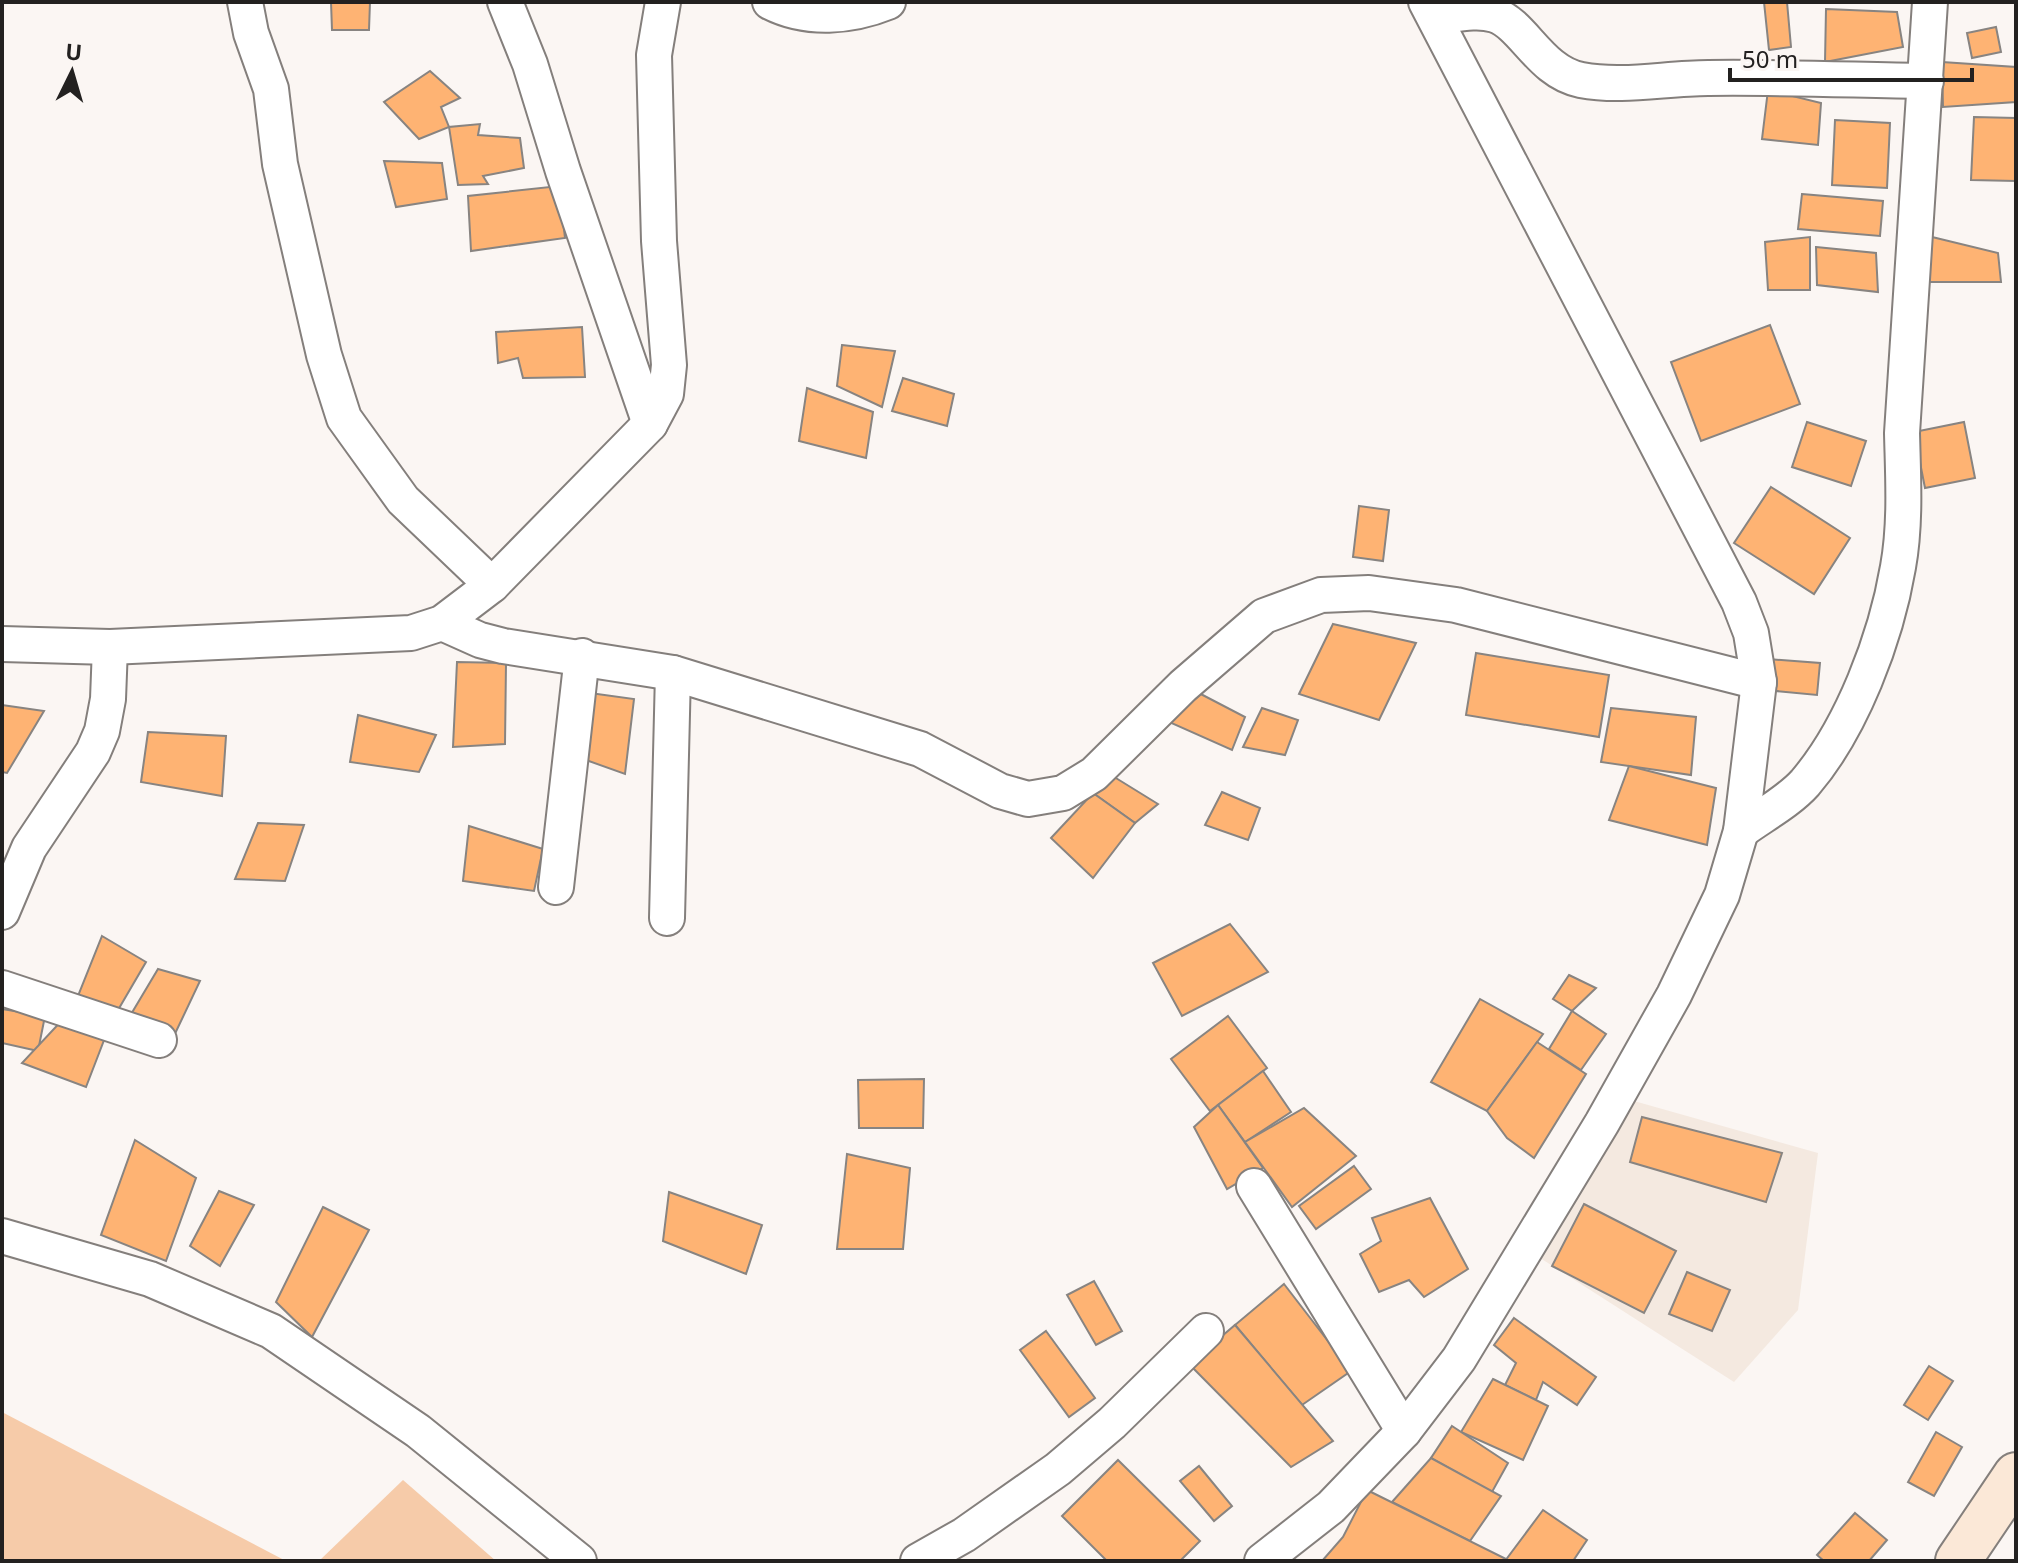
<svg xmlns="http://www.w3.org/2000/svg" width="2018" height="1563" font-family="'Noto Sans',sans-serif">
	<rect width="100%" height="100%" fill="#fbf6f3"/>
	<polygon fill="#f4e9e0" points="1634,1101 1818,1153 1798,1310 1734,1382 1537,1256"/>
	<g fill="#f6cba9">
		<polygon points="2,1412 286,1561 2,1561"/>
		<polygon points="403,1480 496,1561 319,1561"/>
	</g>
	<g fill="#feb373" stroke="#888481" stroke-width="2">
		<polygon points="331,2 370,2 369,30 332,30"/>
		<polygon points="1764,2 1787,2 1791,47 1769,50"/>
		<polygon points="1826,9 1897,12 1903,47 1825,62"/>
		<polygon points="1996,27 2001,52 1972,58 1967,33"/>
		<polygon points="1942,62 2016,67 2016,102 1943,107"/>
		<polygon points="430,71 460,98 441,107 449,127 419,139 384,102"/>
		<polygon points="1768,90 1821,103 1818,145 1762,139"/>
		<polygon points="1974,117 2016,118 2016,181 1971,180"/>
		<polygon points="1835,120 1890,123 1887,188 1832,185"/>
		<polygon points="480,124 478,135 520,138 524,168 483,176 488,184 458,185 449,127"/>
		<polygon points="384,161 442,163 447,199 396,207"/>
		<polygon points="559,186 565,238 471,251 468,196"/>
		<polygon points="1802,194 1883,201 1880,236 1798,229"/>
		<polygon points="1928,236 1998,253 2001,282 1927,282"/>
		<polygon points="1810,237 1810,290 1768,290 1765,242"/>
		<polygon points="1816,247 1876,253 1878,292 1817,285"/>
		<polygon points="1770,325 1800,404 1701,441 1671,362"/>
		<polygon points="582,327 585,377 523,378 518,358 498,363 496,332"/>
		<polygon points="842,345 895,351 882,407 837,386"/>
		<polygon points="903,378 954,394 947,426 892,411"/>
		<polygon points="807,388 873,412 866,458 799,441"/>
		<polygon points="1807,422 1866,441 1851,486 1792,467"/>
		<polygon points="1964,422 1975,478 1925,488 1914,432"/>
		<polygon points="1771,487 1850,538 1814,594 1734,543"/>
		<polygon points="1359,506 1389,510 1383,561 1353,557"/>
		<polygon points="1333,624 1416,643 1379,720 1299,694"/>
		<polygon points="1476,653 1609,675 1599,737 1466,715"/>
		<polygon points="1768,659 1820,663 1817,695 1766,690"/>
		<polygon points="457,662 506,663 505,744 453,747"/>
		<polygon points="1195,691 1245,717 1232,750 1169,722"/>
		<polygon points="590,693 634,699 625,774 586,760"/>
		<polygon points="2,705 44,711 7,773 2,772"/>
		<polygon points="1262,708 1298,720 1285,755 1243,747"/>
		<polygon points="1611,708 1696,717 1691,775 1601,762"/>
		<polygon points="358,715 436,735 419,772 350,762"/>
		<polygon points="148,732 226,736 222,796 141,782"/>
		<polygon points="1629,766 1716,788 1707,845 1609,820"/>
		<polygon points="1111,775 1158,804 1135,823 1093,793"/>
		<polygon points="1222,792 1260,808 1248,840 1205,825"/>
		<polygon points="1093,793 1135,823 1093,878 1051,838"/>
		<polygon points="258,823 304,825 285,881 235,879"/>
		<polygon points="469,826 543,849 534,891 463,881"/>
		<polygon points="1230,924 1268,972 1182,1016 1153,963"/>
		<polygon points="102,936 146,962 118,1010 78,996"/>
		<polygon points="158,969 200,981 172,1040 124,1026"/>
		<polygon points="1569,975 1596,988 1572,1011 1553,999"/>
		<polygon points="1480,999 1543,1034 1487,1111 1431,1082"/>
		<polygon points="2,1009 45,1016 38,1051 2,1043"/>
		<polygon points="1572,1011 1606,1034 1581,1070 1549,1049"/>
		<polygon points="66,1016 106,1035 86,1087 22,1063"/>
		<polygon points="1228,1016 1267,1068 1210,1111 1171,1059"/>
		<polygon points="1537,1042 1586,1074 1534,1158 1507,1138 1487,1111"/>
		<polygon points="1263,1071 1291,1112 1245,1142 1218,1105"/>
		<polygon points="924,1079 923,1128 859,1128 858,1080"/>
		<polygon points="1218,1105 1263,1168 1227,1189 1194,1127"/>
		<polygon points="1304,1108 1356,1156 1292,1207 1245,1142"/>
		<polygon points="1642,1117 1782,1153 1766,1202 1630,1162"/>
		<polygon points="135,1140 196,1178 166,1261 101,1235"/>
		<polygon points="847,1154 910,1168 903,1249 837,1249"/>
		<polygon points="1354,1166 1371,1189 1316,1229 1299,1206"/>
		<polygon points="219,1191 254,1205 220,1266 190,1246"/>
		<polygon points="669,1192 762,1225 746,1274 663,1241"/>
		<polygon points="1430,1198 1468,1269 1424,1297 1409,1280 1379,1292 1360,1254 1381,1241 1372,1218"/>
		<polygon points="1584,1204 1676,1251 1644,1313 1552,1266"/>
		<polygon points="323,1207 369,1230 312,1337 276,1302"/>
		<polygon points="1687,1272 1730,1290 1712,1331 1669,1314"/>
		<polygon points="1094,1281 1122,1331 1096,1345 1067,1295"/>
		<polygon points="1284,1284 1351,1371 1302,1405 1235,1325"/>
		<polygon points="1514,1318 1596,1377 1577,1405 1543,1382 1536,1400 1505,1385 1516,1363 1494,1345"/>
		<polygon points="1235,1325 1333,1441 1291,1467 1189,1364"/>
		<polygon points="1046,1331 1095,1398 1069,1417 1020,1350"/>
		<polygon points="1929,1366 1953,1381 1928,1420 1904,1405"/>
		<polygon points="1493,1379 1548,1406 1523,1460 1461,1432"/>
		<polygon points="1452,1426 1508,1463 1492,1492 1431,1458"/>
		<polygon points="1936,1432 1962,1447 1934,1496 1908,1482"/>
		<polygon points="1431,1458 1501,1496 1470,1541 1392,1502"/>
		<polygon points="1118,1460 1200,1541 1180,1561 1107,1561 1062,1516"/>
		<polygon points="1199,1466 1232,1506 1214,1521 1180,1481"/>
		<polygon points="1367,1490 1506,1559 1505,1561 1322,1561 1343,1537"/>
		<polygon points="1543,1510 1587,1540 1573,1561 1505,1561"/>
		<polygon points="1855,1513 1887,1540 1869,1561 1824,1561 1817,1555"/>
	</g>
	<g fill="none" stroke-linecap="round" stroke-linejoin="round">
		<defs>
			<g id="street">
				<polyline points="245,2 251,33 271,89 280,164 324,355 344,418 403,500 492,585"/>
				<polyline points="505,2 530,64 563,171 650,424"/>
				<path d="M770,2C807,21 851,17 888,2"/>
				<path d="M1435,17C1454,15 1477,9 1495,15C1524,25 1540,72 1581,80C1623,88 1665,78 1708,78C1781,77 1854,80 1926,81"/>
				<polyline points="442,623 480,640 503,646 673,673 920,749 1000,791 1028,799 1063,793 1094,774 1183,686 1264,616 1321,595 1369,593 1456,605 1759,682"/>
				<polyline points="2,644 110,647 411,633 442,623 492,585 650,424 666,394 669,365 659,241 654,55 663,2"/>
				<path d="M1741,831C1761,816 1788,802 1805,783C1852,728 1886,638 1898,567C1906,523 1903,476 1902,433L1930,2"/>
				<polyline points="556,887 582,656"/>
				<polyline points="2,912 29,848 93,752 102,731 108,699 110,647"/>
				<polyline points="667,918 673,673"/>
				<polyline points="2,988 159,1040"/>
				<polyline points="1254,1186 1404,1431"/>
				<polyline points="2,1236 150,1279 271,1331 418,1431 579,1561"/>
				<polyline points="918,1561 964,1535 1058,1469 1112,1423 1206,1331"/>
				<polyline points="1262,1561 1331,1507 1404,1431 1459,1359 1602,1123 1674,995 1722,895 1741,831 1759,682 1751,633 1739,602 1426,2"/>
			</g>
			<polyline id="secondary" points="1958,1561 2016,1475"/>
		</defs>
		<use href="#street" stroke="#847f7c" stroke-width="38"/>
		<use href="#secondary" stroke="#847f7c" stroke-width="48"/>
		<use href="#street" stroke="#fff" stroke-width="34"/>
		<use href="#secondary" stroke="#fbe8d7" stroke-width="44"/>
	</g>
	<rect width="2018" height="1563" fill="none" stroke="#232120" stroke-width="8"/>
	<g transform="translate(72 72) rotate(5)" stroke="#fbf6f3" stroke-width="6" paint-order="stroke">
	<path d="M0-6L14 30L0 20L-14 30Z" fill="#232120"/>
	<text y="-12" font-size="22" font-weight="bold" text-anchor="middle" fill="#232120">U</text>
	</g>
	<path d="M1730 68v12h242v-12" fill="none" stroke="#232120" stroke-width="4"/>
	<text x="1742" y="68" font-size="24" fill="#232120" stroke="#fbf6f3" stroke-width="6" paint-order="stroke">50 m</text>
</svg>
